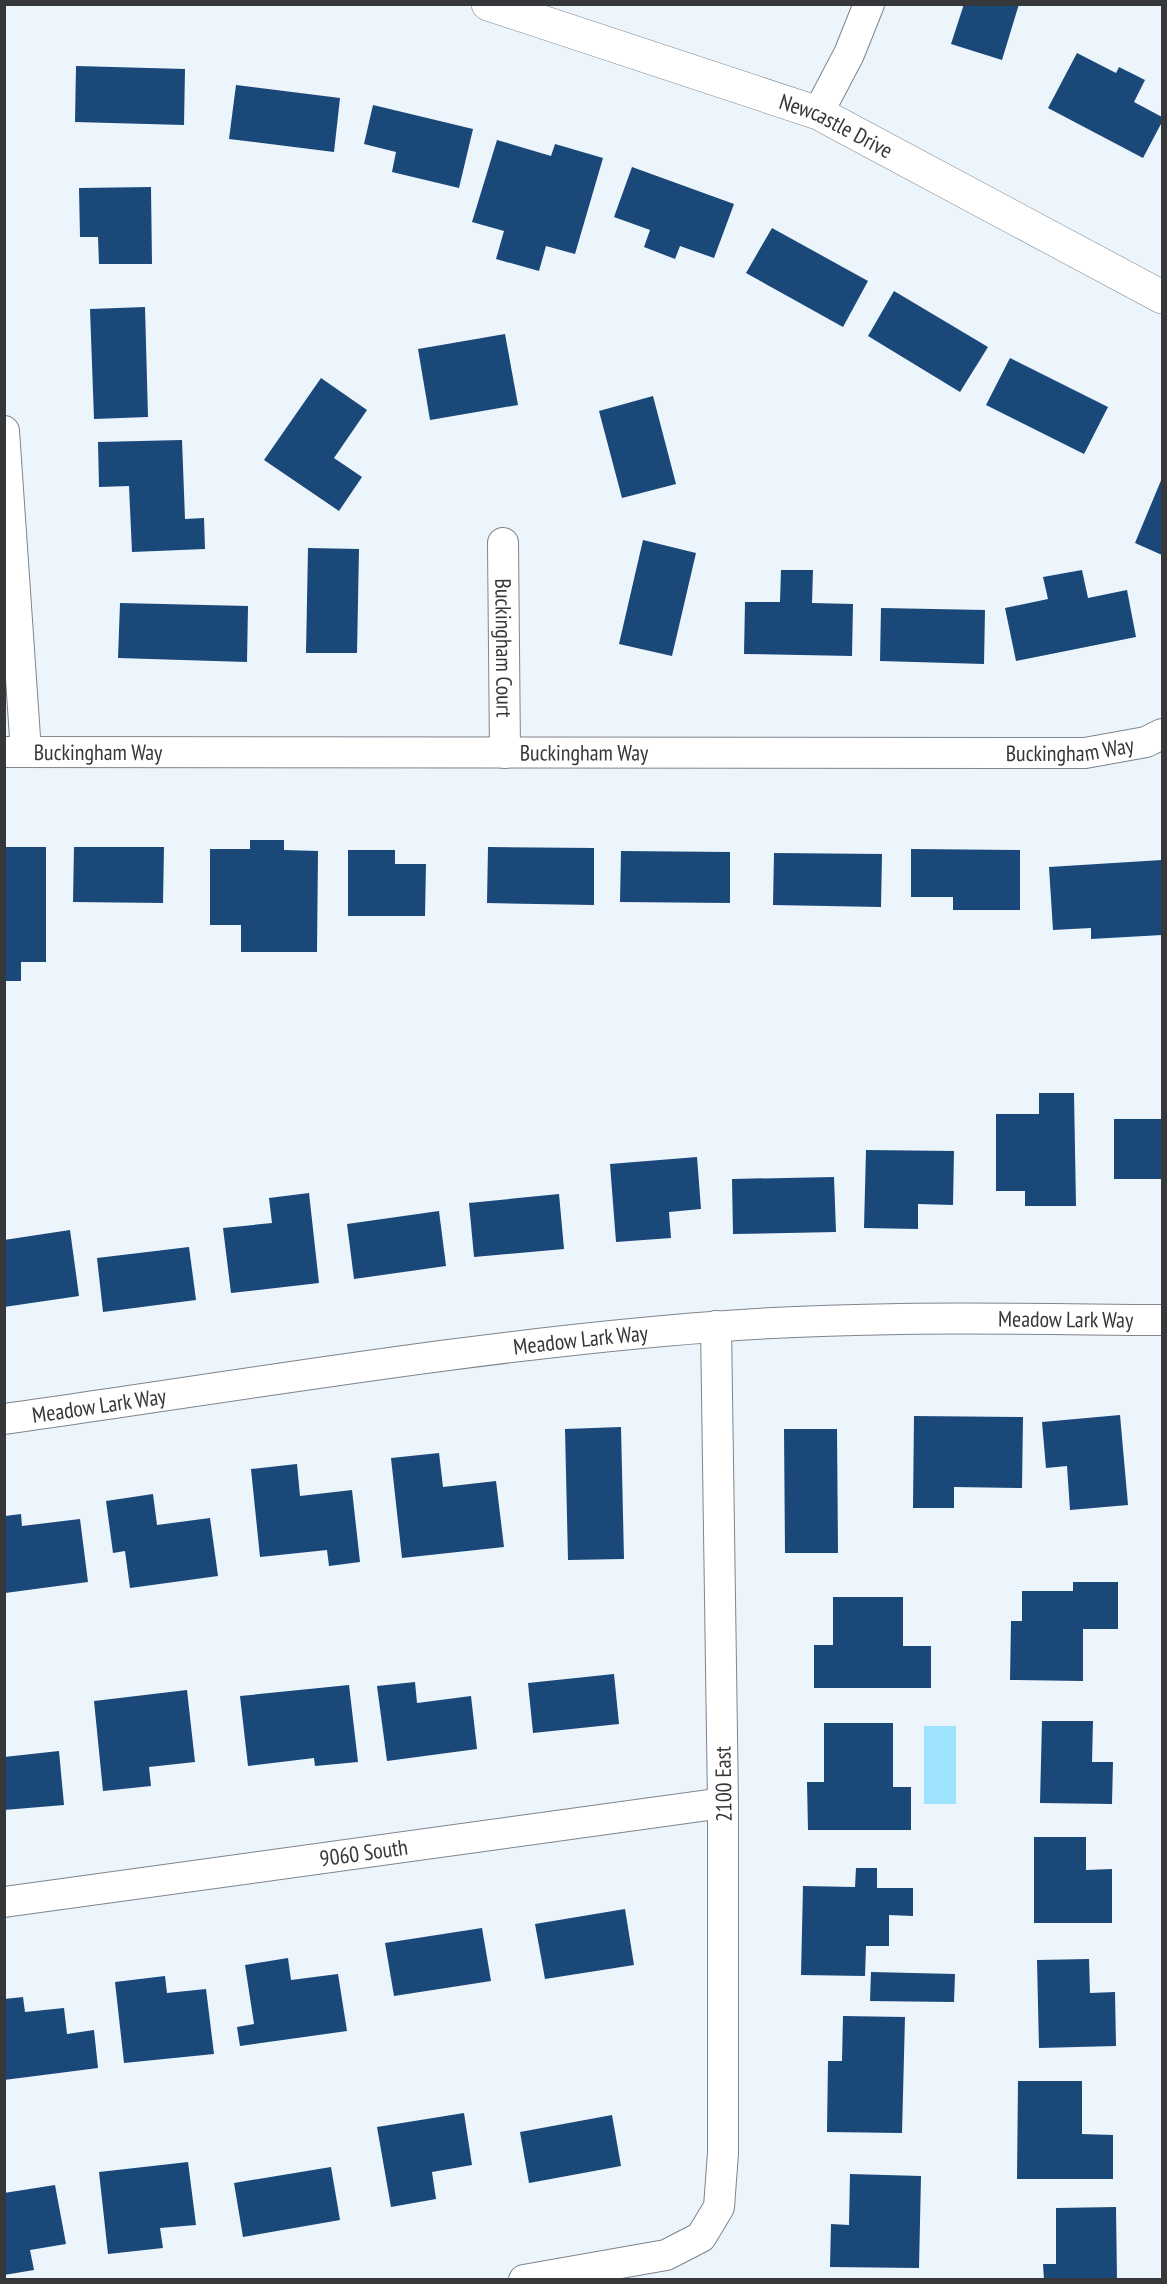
<svg xmlns="http://www.w3.org/2000/svg" width="1167" height="2284" font-family="'PT Sans Narrow',sans-serif">
	<rect width="100%" height="100%" fill="#ecf4fc"/>
	<rect fill="#9fe4ff" x="924" y="1726" width="32" height="78"/>
	<g fill="#1a4879">
		<polygon points="964,4 1019,4 1002,60 951,44"/>
		<polygon points="1077,53 1116,73 1119,67 1145,80 1134,102 1162,117 1162,122 1143,158 1048,108"/>
		<polygon points="76,66 185,69 184,125 75,122"/>
		<polygon points="236,85 340,98 334,152 229,139"/>
		<polygon points="373,105 473,129 459,188 392,172 396,152 364,144"/>
		<polygon points="497,140 551,156 555,144 603,158 575,254 546,246 539,271 496,259 504,231 472,222"/>
		<polygon points="632,167 734,204 714,258 680,246 675,259 644,247 650,230 614,217"/>
		<polygon points="151,187 152,264 99,264 98,237 80,237 79,188"/>
		<polygon points="772,228 868,281 843,327 746,273"/>
		<polygon points="894,291 988,347 960,392 868,336"/>
		<polygon points="145,307 148,417 94,419 90,309"/>
		<polygon points="505,334 518,405 430,420 418,349"/>
		<polygon points="1010,358 1108,407 1084,454 986,405"/>
		<polygon points="321,378 367,410 334,458 362,477 339,511 264,460"/>
		<polygon points="653,396 676,484 622,498 599,411"/>
		<polygon points="182,440 185,519 204,518 205,549 132,552 129,486 99,487 98,442"/>
		<polygon points="1162,478 1162,555 1135,543"/>
		<polygon points="643,540 696,553 672,656 619,644"/>
		<polygon points="308,548 359,549 357,653 306,653"/>
		<polygon points="781,570 813,570 812,603 853,604 852,656 744,654 745,602 780,602"/>
		<polygon points="1082,570 1088,598 1127,590 1136,637 1016,661 1005,608 1048,599 1043,577"/>
		<polygon points="120,603 248,606 247,662 118,658"/>
		<polygon points="881,608 985,610 984,664 880,661"/>
		<polygon points="250,840 284,840 284,850 318,851 317,952 241,952 241,925 210,925 210,849 250,849"/>
		<polygon points="4,847 46,847 46,962 21,962 21,981 4,981"/>
		<polygon points="74,847 164,847 163,903 73,902"/>
		<polygon points="488,847 594,848 594,905 487,903"/>
		<polygon points="911,849 1020,850 1020,910 953,910 953,897 911,897"/>
		<polygon points="348,850 395,850 395,864 426,864 425,916 348,916"/>
		<polygon points="621,851 730,852 730,903 620,902"/>
		<polygon points="774,853 882,854 881,907 773,905"/>
		<polygon points="1162,860 1162,935 1091,939 1091,928 1053,930 1049,867"/>
		<polygon points="1039,1093 1074,1093 1076,1206 1025,1206 1025,1191 996,1191 996,1114 1039,1114"/>
		<rect x="1114" y="1119" width="48" height="60"/>
		<polygon points="866,1150 954,1151 953,1205 918,1204 918,1229 864,1228"/>
		<polygon points="697,1157 701,1209 669,1212 671,1238 616,1242 610,1164"/>
		<polygon points="834,1177 836,1232 733,1234 732,1179"/>
		<polygon points="309,1193 319,1283 231,1293 223,1228 272,1223 269,1198"/>
		<polygon points="559,1194 564,1249 474,1257 469,1203"/>
		<polygon points="439,1211 446,1266 354,1279 347,1224"/>
		<polygon points="70,1230 79,1296 4,1307 4,1240"/>
		<polygon points="189,1247 196,1300 103,1312 97,1258"/>
		<polygon points="1120,1415 1128,1505 1070,1510 1067,1466 1046,1468 1042,1422"/>
		<polygon points="914,1416 1023,1417 1022,1488 954,1487 954,1508 913,1508"/>
		<polygon points="621,1427 624,1559 568,1560 565,1429"/>
		<polygon points="784,1429 837,1429 838,1553 785,1553"/>
		<polygon points="439,1453 443,1487 496,1481 504,1547 402,1558 391,1458"/>
		<polygon points="297,1464 300,1496 352,1490 360,1562 329,1566 327,1550 260,1557 251,1469"/>
		<polygon points="153,1494 157,1525 210,1518 218,1576 130,1588 125,1551 113,1553 106,1501"/>
		<polygon points="21,1514 22,1526 80,1519 88,1582 5,1593 5,1516"/>
		<polygon points="1073,1582 1118,1582 1118,1629 1083,1629 1083,1681 1010,1680 1011,1621 1022,1621 1022,1591 1073,1591"/>
		<polygon points="833,1597 903,1597 903,1646 931,1646 931,1688 814,1688 814,1645 833,1645"/>
		<polygon points="614,1674 619,1724 533,1733 528,1683"/>
		<polygon points="415,1682 417,1703 471,1696 477,1749 387,1761 377,1686"/>
		<polygon points="349,1685 358,1762 315,1766 314,1758 248,1766 240,1696"/>
		<polygon points="187,1690 195,1762 149,1767 151,1786 103,1791 94,1701"/>
		<polygon points="1042,1721 1093,1721 1092,1762 1113,1762 1112,1804 1040,1803"/>
		<polygon points="824,1723 893,1723 893,1787 911,1787 911,1830 808,1830 807,1782 824,1782"/>
		<polygon points="59,1751 64,1805 4,1810 4,1757"/>
		<polygon points="1034,1837 1086,1837 1086,1870 1112,1869 1112,1923 1034,1923"/>
		<polygon points="856,1868 877,1868 877,1888 913,1888 913,1916 889,1915 889,1946 866,1946 865,1976 801,1975 803,1886 855,1887"/>
		<polygon points="625,1909 634,1965 545,1979 535,1924"/>
		<polygon points="482,1928 491,1981 394,1996 385,1943"/>
		<polygon points="288,1958 291,1980 338,1974 347,2031 240,2046 237,2027 254,2024 245,1965"/>
		<polygon points="1089,1959 1090,1993 1115,1992 1116,2046 1039,2048 1037,1960"/>
		<polygon points="871,1972 955,1974 954,2002 870,2001"/>
		<polygon points="165,1976 167,1993 206,1989 214,2054 124,2063 115,1982"/>
		<polygon points="23,1997 25,2012 64,2008 67,2034 94,2030 98,2068 4,2080 4,1999"/>
		<polygon points="843,2016 905,2017 902,2133 827,2132 828,2061 842,2061"/>
		<polygon points="1018,2081 1082,2081 1082,2134 1113,2135 1113,2179 1017,2179"/>
		<polygon points="464,2113 472,2165 432,2172 436,2199 391,2207 377,2127"/>
		<polygon points="612,2115 621,2166 529,2183 520,2132"/>
		<polygon points="188,2162 196,2225 160,2228 163,2248 108,2254 99,2172"/>
		<polygon points="331,2167 340,2220 243,2237 234,2183"/>
		<polygon points="850,2174 921,2176 919,2268 830,2267 831,2224 849,2225"/>
		<polygon points="55,2185 66,2244 30,2250 34,2270 4,2275 4,2193"/>
		<polygon points="1116,2207 1117,2280 1044,2280 1043,2264 1056,2264 1056,2208"/>
	</g>
	<g fill="none" stroke-linecap="round" stroke-linejoin="round">
		<defs>
			<g id="minor">
				<polyline points="818,113 849,54 869,4"/>
				<polyline points="4,431 26,752"/>
				<path id="s1" d="M503,543L505,753"/>
				<path id="s2" d="M4,752L1085,753L1146,742L1162,734"/>
				<path id="s3" d="M4,1419C240,1386 475,1345 712,1327C862,1315 1012,1319 1162,1320"/>
				<path id="s4" d="M4,1902L723,1803"/>
				<polyline points="524,2280 666,2255 701,2237 719,2207 723,2153 723,1803 716,1326"/>
			</g>
			<g id="tertiary">
				<path id="s5" d="M488,4L818,113L1162,297"/>
			</g>
		</defs>
		<use href="#minor" stroke="#7e858c" stroke-width="32"/>
		<use href="#tertiary" stroke="#7e858c" stroke-width="34"/>
		<use href="#minor" stroke="#fff" stroke-width="30"/>
		<use href="#tertiary" stroke="#fff" stroke-width="33"/>
	</g>
	<g text-anchor="middle" stroke-width="6" stroke-linejoin="round" paint-order="stroke">
		<g font-size="22" fill="#35373b" stroke="#fff">
			<text dy="8" stroke="none"><textPath href="#s5" startOffset="369">Newcastle Drive</textPath></text>
			<text dy="8" stroke="none"><textPath href="#s1" startOffset="105">Buckingham Court</textPath></text>
			<text dy="8" stroke="none"><textPath href="#s2" startOffset="1066">Buckingham Way</textPath></text>
			<text dy="8" stroke="none"><textPath href="#s2" startOffset="94">Buckingham Way</textPath></text>
			<text dy="8" stroke="none"><textPath href="#s2" startOffset="580">Buckingham Way</textPath></text>
			<text dy="8" stroke="none"><textPath href="#s3" startOffset="1068">Meadow Lark Way</textPath></text>
			<text dy="8" stroke="none"><textPath href="#s3" startOffset="582">Meadow Lark Way</textPath></text>
			<text dy="8" stroke="none"><textPath href="#s3" startOffset="96">Meadow Lark Way</textPath></text>
			<text transform="translate(723 1784) rotate(-91)" y="8">2100 East</text>
			<text dy="8" stroke="none"><textPath href="#s4" startOffset="363">9060 South</textPath></text>
		</g>
	</g>
	<rect width="1167" height="2284" fill="none" stroke="#35373b" stroke-width="12"/>
</svg>
